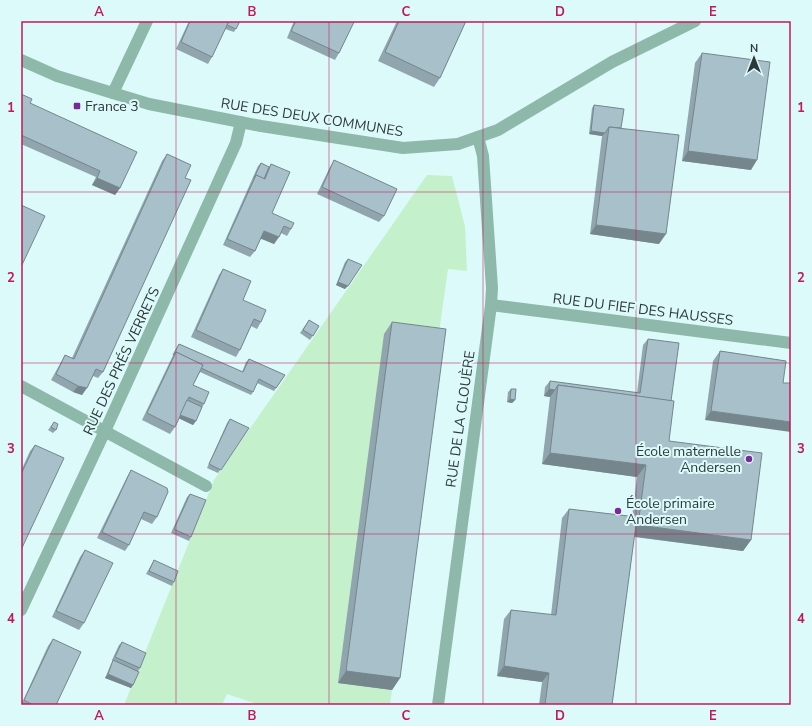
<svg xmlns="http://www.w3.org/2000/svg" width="812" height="726" font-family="'Nunito Sans',sans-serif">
	<rect width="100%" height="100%" fill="#ddfafa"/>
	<polygon fill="#c4f1cb" points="427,175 452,176 465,226 467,271 448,269 438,340 338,683 392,690 390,705 260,705 227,694 222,705 124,705 214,480"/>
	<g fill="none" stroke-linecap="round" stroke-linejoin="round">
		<g stroke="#8db8aa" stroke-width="12">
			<polyline points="21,60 57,76 149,104 261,126 403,148 458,144 498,130 612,62 695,21"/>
			<polyline points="113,93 147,21"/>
			<polyline points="491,305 791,343"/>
			<polyline points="21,386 206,486"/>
			<polyline points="21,610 105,431 236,143 241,122"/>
			<polyline points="438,705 491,305 492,288 483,156 478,137"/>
		</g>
	</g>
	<g fill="#90a5ad">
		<polygon points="189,21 240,21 234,32 225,29 212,57 208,64 176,49"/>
		<polygon points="294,21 352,21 339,53 335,60 287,38"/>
		<polygon points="397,21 466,21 440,78 434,87 378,61"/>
		<polygon points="702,53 751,170 682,161 695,63"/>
		<polygon points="21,94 120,188 115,195 92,185 96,177 21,144"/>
		<polygon points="594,105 621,128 659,244 590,234 602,136 589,134 592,108"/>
		<polygon points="167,154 185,178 103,372 98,378 93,376 82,395 73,392 51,380 61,362 65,355 72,358 162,161"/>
		<polygon points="334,160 384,216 379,222 317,194 330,167"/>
		<polygon points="261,163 269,167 271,164 272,213 291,229 287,236 281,233 274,244 261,238 255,251 250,257 223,245 258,166"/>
		<polygon points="348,259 345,289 336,285 345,262"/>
		<polygon points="223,269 243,300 261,322 257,329 251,326 240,350 236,357 191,337 219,275"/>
		<polygon points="309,320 319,326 310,340 300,333"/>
		<polygon points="392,322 400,678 392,690 338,683 384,334"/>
		<polygon points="648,339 671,401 669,441 751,540 743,551 634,537 612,705 539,705 542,682 497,676 504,619 511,610 551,615 562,518 569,509 632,517 637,477 542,464 550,397 544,396 545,387 550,381 637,393 643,345"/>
		<polygon points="179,344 242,372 246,362 249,359 285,375 274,391 257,383 253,392 251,395 200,372 193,385 204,404 193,425 179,418 175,427 170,434 142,420 177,347"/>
		<polygon points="720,351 786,361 705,420 713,361"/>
		<polygon points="511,389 515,400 512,403 507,402 508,392"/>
		<polygon points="230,419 249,428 218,473 207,468 227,423"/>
		<polygon points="54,422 56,430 53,433 48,430"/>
		<polygon points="35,445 21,550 21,471 30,451"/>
		<polygon points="131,470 157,517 152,524 141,519 129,545 125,551 97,538 127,477"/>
		<polygon points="190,494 191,537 189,541 171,533 187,497"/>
		<polygon points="85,550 84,623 79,630 52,617 80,557"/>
		<polygon points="154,560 174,582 172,586 146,574"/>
		<polygon points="53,639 56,705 21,705 48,646"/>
		<polygon points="122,642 140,668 138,671 133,685 131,688 105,678 111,664 113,661 112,660 119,645"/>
	</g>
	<g fill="#75868d">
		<polygon points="591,131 605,133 602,136 589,134"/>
		<polygon points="688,151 757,160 751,170 682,161"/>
		<polygon points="97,178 120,188 115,195 92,185"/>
		<polygon points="596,225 666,234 659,244 590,234"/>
		<polygon points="264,231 279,237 274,244 259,238"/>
		<polygon points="338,282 348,286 345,289 336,285"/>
		<polygon points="78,386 87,388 82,395 73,392"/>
		<polygon points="549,389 555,390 550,397 544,396"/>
		<polygon points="510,399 515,400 512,403 507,402"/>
		<polygon points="711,411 791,422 791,432 705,420"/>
		<polygon points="180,414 196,421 193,425 178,418"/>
		<polygon points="550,453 646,465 637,477 542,464"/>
		<polygon points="638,525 751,540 743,551 630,536"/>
		<polygon points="504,666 549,673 542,682 497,676"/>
		<polygon points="346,671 400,678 392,690 338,683"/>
		<polygon points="108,674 133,685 131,688 105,678"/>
	</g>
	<g fill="#a7c0c9" stroke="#75868d">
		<polygon points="190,21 229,21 212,57 181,42"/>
		<polygon points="229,21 240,21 236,29 227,25"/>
		<polygon points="296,21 352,21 354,22 339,53 291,31"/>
		<polygon points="399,21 466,21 440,78 385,52"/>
		<polygon points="702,53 770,62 757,160 688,151"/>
		<polygon points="21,94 32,99 30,103 137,152 120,188 97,178 100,171 21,135"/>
		<polygon points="594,105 624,109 621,128 609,127 605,133 591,131"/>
		<polygon points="609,127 679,135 666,234 596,225"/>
		<polygon points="167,154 191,165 185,178 191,180 103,372 96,369 87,388 78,386 56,374 65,355 74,359"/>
		<polygon points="334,160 397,189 384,216 322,187"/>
		<polygon points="261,163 269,167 264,179 256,175 254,178"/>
		<polygon points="271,164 290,172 272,213 294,223 291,229 284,226 279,237 264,231 255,251 227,239 256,175 265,179"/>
		<polygon points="21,205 45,216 21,267"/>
		<polygon points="348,259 362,265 348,286 338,282"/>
		<polygon points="223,269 251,281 243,300 266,310 261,322 254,319 240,350 196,330"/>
		<polygon points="309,320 319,326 313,336 303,330"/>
		<polygon points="392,322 446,329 400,678 346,671"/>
		<polygon points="648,339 679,343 671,401 558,385 555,390 549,389 550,381 640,393"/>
		<polygon points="179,344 243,372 249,359 285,375 276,388 259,379 253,392 201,368 203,365 176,352 173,355"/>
		<polygon points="720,351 786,361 783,383 791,383 791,422 711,411"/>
		<polygon points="176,352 203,365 193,385 209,392 204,404 189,397 175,427 147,413"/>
		<polygon points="558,385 674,401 669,441 762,453 751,540 638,525 646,465 550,453"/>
		<polygon points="511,389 516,389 515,400 510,399"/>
		<polygon points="187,400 202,407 196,421 180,415"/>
		<polygon points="230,419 249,428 221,470 209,464"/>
		<polygon points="54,422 58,424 56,430 51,427"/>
		<polygon points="35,445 64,458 21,550 21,474"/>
		<polygon points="131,470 167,488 168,492 157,517 144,512 129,545 102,532"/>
		<polygon points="190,494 206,500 191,537 174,529"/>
		<polygon points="569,509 637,517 612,705 545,705 549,673 504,666 511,610 556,615"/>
		<polygon points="85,550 113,563 84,623 56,611"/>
		<polygon points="154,560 178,571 174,582 149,571"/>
		<polygon points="53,639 81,652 56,705 33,705 24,700"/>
		<polygon points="122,642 146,653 140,668 115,657"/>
		<polygon points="113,660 139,672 133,685 108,674"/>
	</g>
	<path fill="none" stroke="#c2185b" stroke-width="1" stroke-opacity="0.55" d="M176,21V705M329,21V705M483,21V705M636,21V705M21,192H791M21,363H791M21,534H791"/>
	<g fill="#7b2898" stroke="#ddfafa" stroke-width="1.5">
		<rect x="73" y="102" width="8" height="8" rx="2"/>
		<circle cx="749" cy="459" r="4"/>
		<circle cx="618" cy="511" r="4"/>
	</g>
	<g text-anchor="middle" stroke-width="4" stroke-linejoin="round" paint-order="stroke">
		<g font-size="14" fill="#2e3939" stroke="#ddfafa" text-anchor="start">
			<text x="85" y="111">France 3</text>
			<text x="741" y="456" text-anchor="end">École maternelle<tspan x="741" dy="16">Andersen</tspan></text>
			<text x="626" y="508">École primaire<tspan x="626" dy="16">Andersen</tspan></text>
		</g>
		<g font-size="14" fill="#2e3939" stroke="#ddfafa">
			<text transform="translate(312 117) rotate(9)" y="5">RUE DES DEUX COMMUNES</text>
			<text transform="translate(643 309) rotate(7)" y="5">RUE DU FIEF DES HAUSSES</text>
			<text transform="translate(121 361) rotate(-65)" y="5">RUE DES PRÉS VERRETS</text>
			<text transform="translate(460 419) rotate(-82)" y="5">RUE DE LA CLOUÈRE</text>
		</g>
	</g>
	<rect width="812" height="726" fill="none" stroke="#ddfafa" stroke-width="44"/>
	<g transform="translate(754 58)" stroke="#ddfafa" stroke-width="3" paint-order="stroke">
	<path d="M0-3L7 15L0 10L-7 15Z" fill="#2e3939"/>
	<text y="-6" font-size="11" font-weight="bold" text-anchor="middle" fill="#2e3939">N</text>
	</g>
	<rect x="22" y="22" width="768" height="682" fill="none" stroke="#c2185b" stroke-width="1.5"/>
	<g font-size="13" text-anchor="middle" font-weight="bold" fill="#c2185b">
		<text x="99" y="16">A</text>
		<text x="252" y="16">B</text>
		<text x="406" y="16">C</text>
		<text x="560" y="16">D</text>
		<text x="713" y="16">E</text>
		<text x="11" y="112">1</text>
		<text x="801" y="112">1</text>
		<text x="11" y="282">2</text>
		<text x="801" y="282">2</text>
		<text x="11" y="453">3</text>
		<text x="801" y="453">3</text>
		<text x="11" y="623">4</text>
		<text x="801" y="623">4</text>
		<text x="99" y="720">A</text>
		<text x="252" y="720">B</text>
		<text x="406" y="720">C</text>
		<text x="560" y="720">D</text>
		<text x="713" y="720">E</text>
	</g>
</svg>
